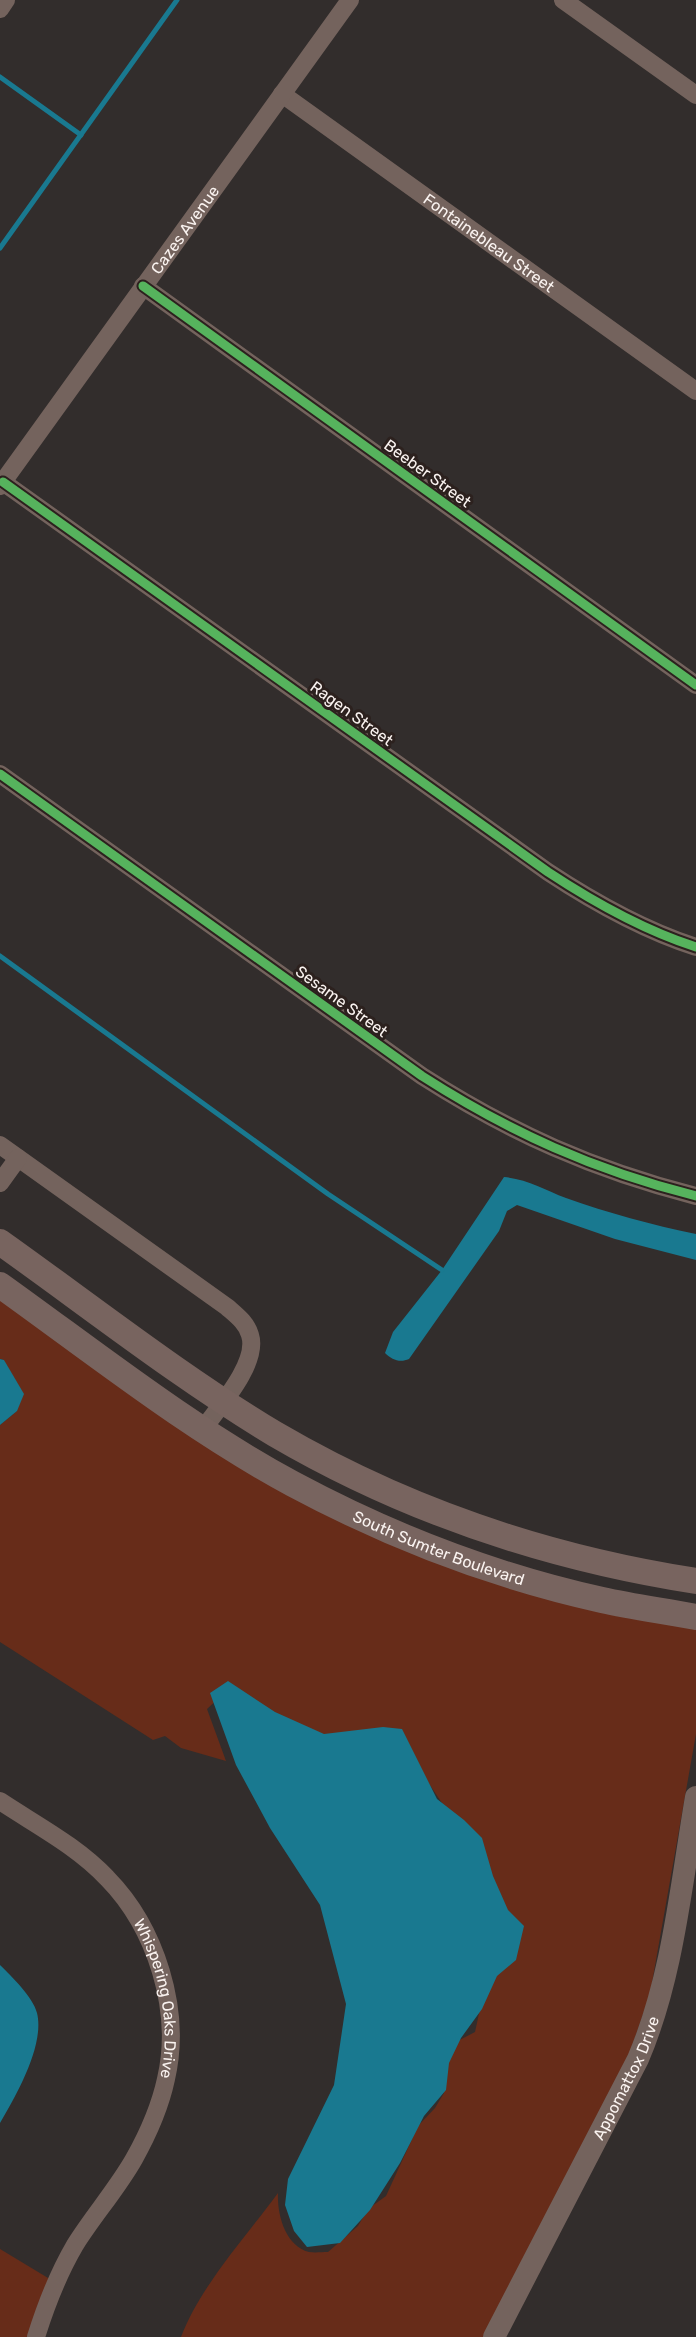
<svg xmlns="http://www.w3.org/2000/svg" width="696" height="2337" font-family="Rubik,sans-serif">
	<rect width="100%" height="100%" fill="#322d2c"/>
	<g fill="#672c19">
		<path d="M0,1296L288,1491L696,1626V1734L650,1994L629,2055L483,2337H181C201,2285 245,2238 278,2193C277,2214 285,2246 309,2252C315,2253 322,2252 328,2252L358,2226L368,2209L386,2196L418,2126L435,2108L444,2093V2068L448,2046L475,2032L486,1981L444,1806L403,1745L350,1744L221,1696L207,1709L226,1761L181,1748L165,1736L153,1740L0,1642V1425L17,1411L4,1360L0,1359Z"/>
		<polygon points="0,2249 58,2284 33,2337 0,2337"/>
	</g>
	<g fill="#197990">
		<path d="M504,1177C527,1179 545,1190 566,1198C608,1213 652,1225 696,1234V1260L615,1239L517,1205L507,1211L499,1231L409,1359C400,1363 392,1360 385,1353L393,1332L442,1270Z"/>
		<polygon points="0,1359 4,1360 24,1394 17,1411 0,1425"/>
		<polygon points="228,1681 275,1712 324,1734 383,1727 402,1729 437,1799 464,1820 482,1838 493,1876 508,1910 524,1926 516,1960 497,1976 482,2009 461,2038 449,2063 446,2090 424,2116 400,2163 370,2210 340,2243 307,2247 294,2231 285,2205 288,2179 334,2085 346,2004 320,1905 270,1828 236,1765 210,1693"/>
		<path d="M0,1965C12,1977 33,1997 37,2013C45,2045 16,2096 0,2123Z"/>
	</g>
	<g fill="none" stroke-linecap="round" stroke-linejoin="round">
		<g stroke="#197990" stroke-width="5">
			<polyline points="0,77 81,135"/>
			<polyline points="0,248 177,0"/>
			<polyline points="0,956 328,1194 442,1270"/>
		</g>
		<g stroke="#74635d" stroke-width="18">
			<polyline points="563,0 696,95"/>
			<polyline points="0,9 6,0"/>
			<path id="s1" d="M282,94L696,391"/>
			<polyline points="143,286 696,685"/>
			<path d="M3,482L548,872C595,903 643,930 696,947"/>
			<path id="s2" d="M0,486L350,0"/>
			<path d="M0,774L422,1076C511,1133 594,1170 696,1196"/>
			<path d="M0,1145L227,1307C236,1315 247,1323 250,1335C259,1363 219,1407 203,1429"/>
			<polyline points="0,1183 18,1158"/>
			<path id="s3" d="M0,1801C36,1825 77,1846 107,1878C156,1928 182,2010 166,2079C160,2107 148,2134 134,2159C117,2189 93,2216 75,2245C58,2274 46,2305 36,2337"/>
		</g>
		<path stroke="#74635d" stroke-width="22" id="s4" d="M494,2337L638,2059C673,1977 681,1885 696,1797"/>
		<g stroke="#78645f" stroke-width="26">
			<path d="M0,1242C90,1306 180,1377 275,1434C405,1510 548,1558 696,1581"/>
			<path id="s5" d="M0,1285C95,1353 189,1428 293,1484C390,1536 494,1576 602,1600C633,1607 665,1611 696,1617"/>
		</g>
		<defs>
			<g id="cycleway">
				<polyline points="143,286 696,685"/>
				<path d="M3,482L548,872C595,903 643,930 696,947"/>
				<path d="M0,774L422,1076C511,1133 594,1170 696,1196"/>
			</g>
		</defs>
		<use href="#cycleway" stroke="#2c211e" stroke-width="13"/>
		<use href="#cycleway" stroke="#56b35d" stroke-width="9"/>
	</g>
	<g text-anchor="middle" stroke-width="6" stroke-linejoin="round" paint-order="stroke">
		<g font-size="16" fill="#faf3f0" stroke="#2c211e">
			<text dy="6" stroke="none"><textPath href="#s2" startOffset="316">Cazes Avenue</textPath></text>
			<text dy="6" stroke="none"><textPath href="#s1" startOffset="255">Fontainebleau Street</textPath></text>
			<text transform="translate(428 473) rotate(36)" y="6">Beeber Street</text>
			<text transform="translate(352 713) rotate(36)" y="6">Ragen Street</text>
			<text transform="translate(342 1001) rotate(36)" y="6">Sesame Street</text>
			<text dy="6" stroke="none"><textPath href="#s5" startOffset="514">South Sumter Boulevard</textPath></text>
			<text dy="6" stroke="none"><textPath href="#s3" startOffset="267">Whispering Oaks Drive</textPath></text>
			<text dy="6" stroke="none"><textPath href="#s4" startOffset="291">Appomattox Drive</textPath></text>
		</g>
	</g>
</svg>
